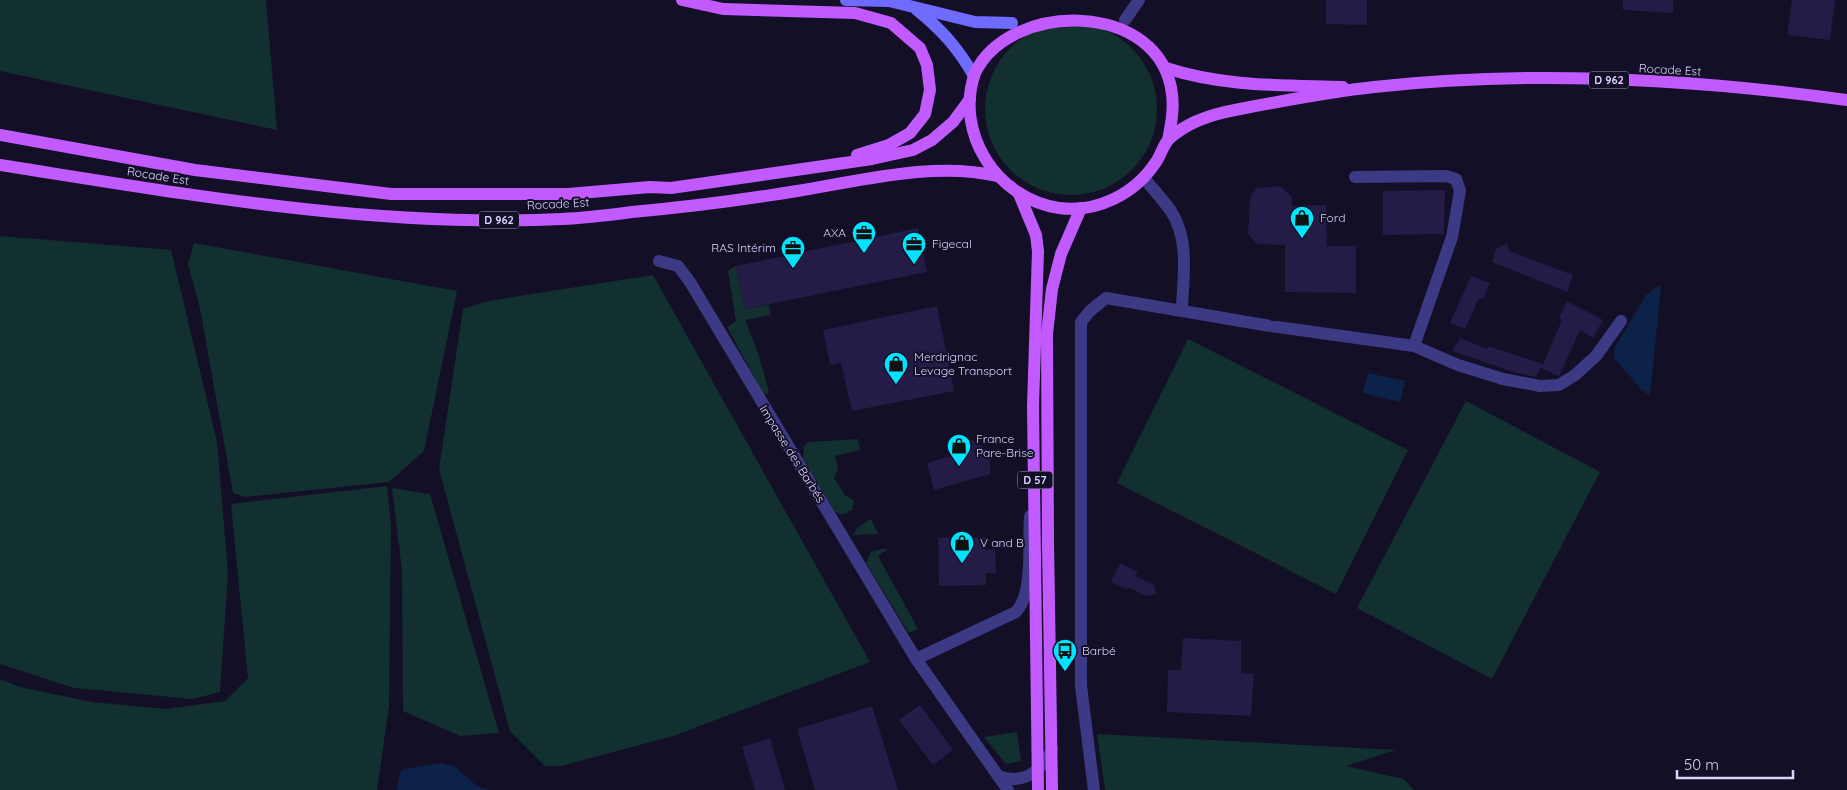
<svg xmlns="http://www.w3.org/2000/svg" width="1847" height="790" font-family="Quicksand,sans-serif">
	<rect width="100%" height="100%" fill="#130f26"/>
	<g fill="#12302f">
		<polygon points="0,0 266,0 277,130 0,71"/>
		<circle cx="1071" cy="109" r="86"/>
		<polygon points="0,236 171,250 217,442 228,573 220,692 193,699 74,688 0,664"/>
		<polygon points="194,243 457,291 424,451 389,482 245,497 233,493 200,308 188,264"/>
		<polygon points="736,266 745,309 769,305 770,315 745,320 758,353 769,392 768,394 763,393 727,327 736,321 728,271"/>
		<polygon points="653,275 870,662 673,736 561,766 545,766 510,731 439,469 463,309 488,301"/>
		<polygon points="1188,339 1408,450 1336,594 1117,483"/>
		<polygon points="1466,401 1600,472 1492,679 1357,608"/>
		<polygon points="858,439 860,450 835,456 838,469 834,478 845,495 854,501 852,510 842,515 835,512 803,458 804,446 809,442"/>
		<polygon points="387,486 391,527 389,706 377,790 0,790 0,679 20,687 92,702 166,709 225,701 248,678 231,504"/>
		<polygon points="392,488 430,494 499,733 460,736 403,711 402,570"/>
		<polygon points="871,519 878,534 853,535 858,527"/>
		<polygon points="881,549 888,549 878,556 918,629 909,633 866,563 871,552"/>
		<polygon points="1017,732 1021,761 1006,764 984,737"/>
		<polygon points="1097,734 1396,750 1346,766 1404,779 1414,790 1105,790"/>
	</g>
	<g fill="#0c2248">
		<polygon points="1658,286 1661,286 1650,396 1640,388 1615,359 1614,349 1646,295"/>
		<polygon points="1368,373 1405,381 1400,402 1363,393"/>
		<polygon points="440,763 454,766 477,786 488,790 397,790 400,773 404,769"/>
	</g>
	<g fill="#241b47">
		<polygon points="1326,0 1367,0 1367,25 1326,24"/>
		<polygon points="1623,0 1673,0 1673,13 1623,10"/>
		<polygon points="1792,0 1835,0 1830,40 1787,35"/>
		<polygon points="1280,186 1292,197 1292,206 1326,205 1327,246 1356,246 1356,293 1285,292 1285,245 1257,244 1248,234 1250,198 1256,188"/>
		<polygon points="1445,190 1444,234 1383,235 1383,191"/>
		<polygon points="918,228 927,272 745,309 736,266"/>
		<polygon points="1507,243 1509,251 1573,275 1567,292 1492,262 1496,249"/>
		<polygon points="1471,276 1490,283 1483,299 1479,298 1465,329 1450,323"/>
		<polygon points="1567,301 1603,320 1593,338 1580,330 1559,376 1541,368 1536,377 1514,372 1452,351 1460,338 1487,349 1488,346 1543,364 1562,320 1559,318"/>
		<polygon points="937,306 954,391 852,411 841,363 830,365 823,330"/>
		<polygon points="972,440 990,452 990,474 934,490 927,463 954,455 951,446"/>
		<polygon points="986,537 986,550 995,549 996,573 986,573 986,585 939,586 938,538"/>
		<polygon points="1120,563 1138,572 1135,576 1154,585 1156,594 1145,596 1129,587 1128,590 1111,582"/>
		<polygon points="1183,638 1241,641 1241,673 1254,674 1251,716 1167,712 1168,670 1181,670"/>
		<polygon points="920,705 953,750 933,765 899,720"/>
		<polygon points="872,706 898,790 815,790 797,729"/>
		<polygon points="770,738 785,790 755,790 742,747"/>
	</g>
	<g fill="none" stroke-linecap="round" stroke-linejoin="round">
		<g stroke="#3d3a85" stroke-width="12">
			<polyline points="1125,20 1139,0"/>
			<polyline points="1355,177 1446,176 1456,179 1460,191 1452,237 1414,346"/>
			<path d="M1144,178C1153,189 1163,200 1171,211C1190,241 1183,276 1182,309"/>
			<polyline points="659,261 678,266 690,282 916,659 1008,790"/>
			<path d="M916,659L1016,612C1034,592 1028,543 1030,516"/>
			<path d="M998,776C1023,785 1041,772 1052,749"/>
			<polyline points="1094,790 1081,686 1081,322 1090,311 1106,298 1270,326 1414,346 1458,365 1503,379 1540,386 1559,385 1575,375 1596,356 1621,321"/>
		</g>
		<g stroke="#6f6bff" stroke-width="12">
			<polyline points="846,0 889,1 975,22 1012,23"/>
			<path d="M917,10C941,29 958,48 974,76"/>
		</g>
		<g stroke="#c25bff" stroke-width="12">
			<polyline points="682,0 723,9 855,13 891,23 920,48 927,65 930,90 925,114 910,133 889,145 857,155"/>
			<path d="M1166,68C1224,87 1283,85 1343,87"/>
			<polyline points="0,135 195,170 391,194 568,194 650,187 671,188 872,159 913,150 932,140 953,122 970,99"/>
			<path d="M1168,140C1171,125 1174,110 1172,94C1161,0 1010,0 975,73C954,133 997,199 1059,208C1097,213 1135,194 1156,162C1161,155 1163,145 1169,139C1186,123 1213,114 1235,110C1281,101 1328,92 1374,87C1527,70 1694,79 1847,100"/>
			<path d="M0,165C185,194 373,228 562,219C585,218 609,215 632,212C688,207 742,200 797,191C860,181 935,161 997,176"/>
			<polyline points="1019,194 1036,235 1038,251 1033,406 1038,790"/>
			<polyline points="1052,790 1048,543 1047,334 1052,289 1061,254 1081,208"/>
		</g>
	</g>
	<defs>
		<symbol id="shop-pin" viewBox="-11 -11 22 30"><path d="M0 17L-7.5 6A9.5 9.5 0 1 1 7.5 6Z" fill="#00e5ff" stroke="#130f26"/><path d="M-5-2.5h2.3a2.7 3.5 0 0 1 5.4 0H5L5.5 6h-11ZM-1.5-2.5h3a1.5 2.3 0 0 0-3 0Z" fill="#111"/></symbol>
		<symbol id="office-pin" viewBox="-11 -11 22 30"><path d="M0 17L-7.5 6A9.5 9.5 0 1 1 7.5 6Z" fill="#00e5ff" stroke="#130f26"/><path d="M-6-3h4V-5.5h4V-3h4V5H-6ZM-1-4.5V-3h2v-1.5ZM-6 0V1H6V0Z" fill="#111"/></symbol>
		<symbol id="bus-pin" viewBox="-11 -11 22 30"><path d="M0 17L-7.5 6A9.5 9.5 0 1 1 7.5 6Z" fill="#00e5ff" stroke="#130f26"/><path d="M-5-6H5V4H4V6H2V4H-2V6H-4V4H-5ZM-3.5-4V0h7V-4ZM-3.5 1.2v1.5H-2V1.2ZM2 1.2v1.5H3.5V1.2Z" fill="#111"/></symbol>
	</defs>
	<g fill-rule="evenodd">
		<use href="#shop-pin" x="1288" y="204" width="28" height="38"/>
		<use href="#office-pin" x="850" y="219" width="28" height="38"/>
		<use href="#office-pin" x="900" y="230" width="28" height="38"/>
		<use href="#office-pin" x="779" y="234" width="28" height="38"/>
		<use href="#shop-pin" x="882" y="350" width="28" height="38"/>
		<use href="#shop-pin" x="945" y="432" width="28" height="38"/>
		<use href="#shop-pin" x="948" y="529" width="28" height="38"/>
		<use href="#bus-pin" x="1051" y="637" width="28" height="38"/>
	</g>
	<g text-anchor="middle" stroke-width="4" stroke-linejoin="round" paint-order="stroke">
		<g fill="#130f26" stroke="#9e99be" stroke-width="1">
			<rect x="1589" y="71.5" width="40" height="17" rx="4"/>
			<rect x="479" y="211.5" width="40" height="17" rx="4"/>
			<rect x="1017.5" y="471.5" width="35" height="17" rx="4"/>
		</g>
		<g font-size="11" font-weight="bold" fill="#d9d4ff">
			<text x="1609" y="84">D 962</text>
			<text x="499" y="224">D 962</text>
			<text x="1035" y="484">D 57</text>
		</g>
		<g font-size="12" fill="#d9d4ff" stroke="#130f26">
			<text transform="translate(1670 70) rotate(3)" y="4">Rocade Est</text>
			<text transform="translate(158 176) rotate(9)" y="4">Rocade Est</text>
			<text transform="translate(558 204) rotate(-3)" y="4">Rocade Est</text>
			<text transform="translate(792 454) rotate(58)" y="4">Impasse des Barbés</text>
		</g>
		<g font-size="12" fill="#d9d4ff" stroke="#130f26" text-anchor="start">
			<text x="1320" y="222">Ford</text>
			<text x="846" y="237" text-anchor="end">AXA</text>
			<text x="932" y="248">Figecal</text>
			<text x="776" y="252" text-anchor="end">RAS Intérim</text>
			<text x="914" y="361">Merdrignac<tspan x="914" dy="14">Levage Transport</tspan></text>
			<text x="976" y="443">France<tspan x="976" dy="14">Pare-Brise</tspan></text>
			<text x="980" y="547">V and B</text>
			<text x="1082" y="655">Barbé</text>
		</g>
	</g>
	<path d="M1677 770v8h116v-8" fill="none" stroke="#d9d4ff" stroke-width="2.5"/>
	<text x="1684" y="770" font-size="15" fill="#d9d4ff" stroke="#130f26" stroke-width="4" paint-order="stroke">50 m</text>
</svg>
